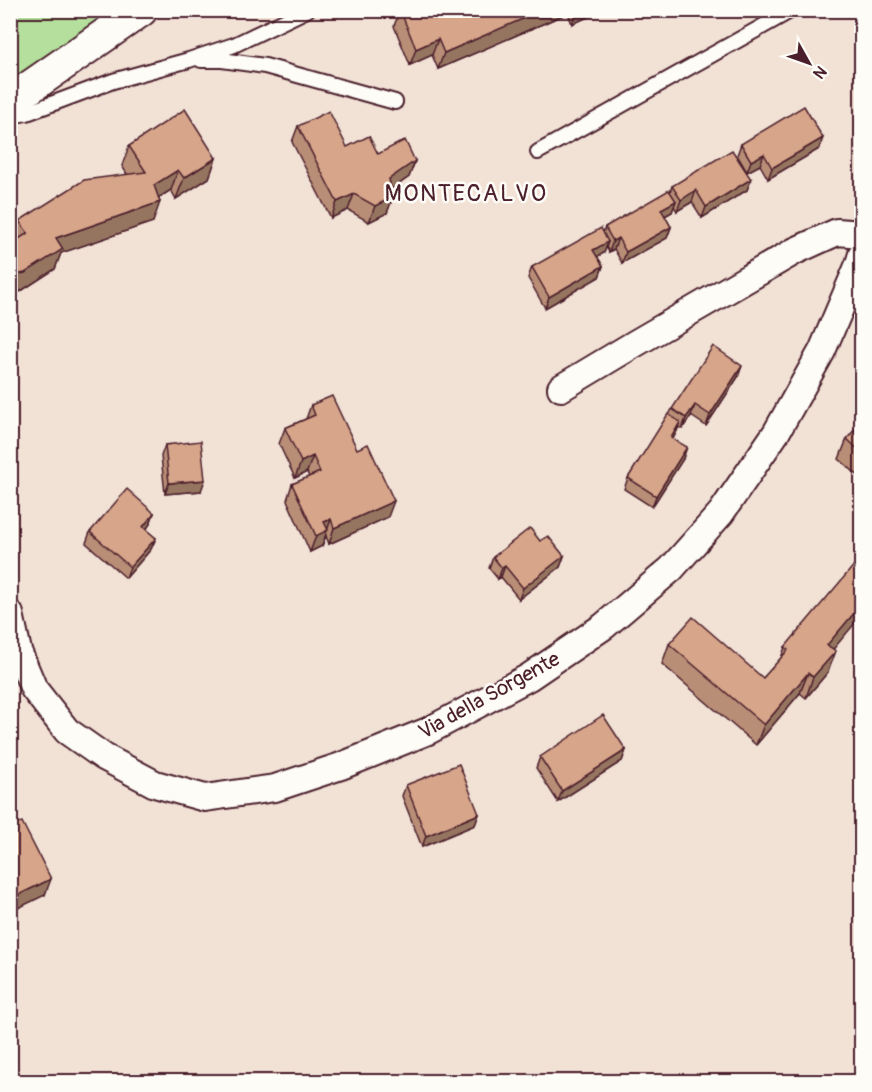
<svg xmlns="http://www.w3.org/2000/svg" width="872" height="1092" font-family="Pangolin,sans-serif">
	<rect width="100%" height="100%" fill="#f2e2d6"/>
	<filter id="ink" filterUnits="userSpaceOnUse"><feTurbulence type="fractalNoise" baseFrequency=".0167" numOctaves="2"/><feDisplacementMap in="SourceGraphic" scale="12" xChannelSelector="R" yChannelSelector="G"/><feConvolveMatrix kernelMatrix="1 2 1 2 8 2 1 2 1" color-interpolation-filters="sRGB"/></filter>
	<g filter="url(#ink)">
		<polygon fill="#b4df9c" stroke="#7f7f64" stroke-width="1.5" points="11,11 130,11 11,90"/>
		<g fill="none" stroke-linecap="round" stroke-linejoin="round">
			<defs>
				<g id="service">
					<polyline points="201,60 222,60 265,66 395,102"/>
					<polyline points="10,116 27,113 113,81 189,60 234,45 307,10"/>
					<polyline points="538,152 792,10"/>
				</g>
				<g id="minor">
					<polyline points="561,388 636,343 795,251 837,232 862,234"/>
					<polyline points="10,614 18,651 34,689 67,731 104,757 155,784 205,798 275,788 341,766 428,731 529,677 604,626 671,569 721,513 776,433 822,351 859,264 862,254"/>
				</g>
				<polyline id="tertiary" points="10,101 141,10"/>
			</defs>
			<use href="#service" stroke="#4a1f2b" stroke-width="18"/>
			<use href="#minor" stroke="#4a1f2b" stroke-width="30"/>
			<use href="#tertiary" stroke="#4a1f2b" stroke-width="36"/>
			<use href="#service" stroke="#fdfcf7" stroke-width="14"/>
			<use href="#minor" stroke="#fdfcf7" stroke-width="26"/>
			<use href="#tertiary" stroke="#fdfcf7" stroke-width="32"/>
		</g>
		<g fill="#b98e77" stroke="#4a1f2b" stroke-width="1.5">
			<polygon points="400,10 462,17 477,10 604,10 572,24 568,13 438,69 432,55 410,65 394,26"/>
			<polygon points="298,126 347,147 378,154 415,161 409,177 391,190 393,197 387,213 369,222 348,210 331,218 292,142"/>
			<polygon points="741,144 819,149 768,179 760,165 747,172 737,155"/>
			<polygon points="129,146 216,158 209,178 176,199 171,190 159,198 153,222 61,253 55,269 18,293 10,295 10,237 13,240 19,221 127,174 122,166"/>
			<polygon points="751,179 747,190 702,218 692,202 677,211 674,206 672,212 665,216 671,227 667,238 622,263 614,249 609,252 606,247 604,253 597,256 603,266 599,277 545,308 528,278 532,267 603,233 605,227 670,192 672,186"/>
			<polygon points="738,377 706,426 691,416 682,429 679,427 673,439 683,459 652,507 624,489 628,478 669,415 672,409"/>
			<polygon points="311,405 388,517 329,544 326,536 322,546 310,552 287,500 292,484 309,477 307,472 295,478 279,444 285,428 306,419"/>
			<polygon points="861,422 861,478 839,459 847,439"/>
			<polygon points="165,445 201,491 165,494 161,456"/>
			<polygon points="154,513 150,524 146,530 156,538 151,549 126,578 86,543 90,532"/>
			<polygon points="540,541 564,556 560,567 519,599 501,577 498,579 489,568 493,557"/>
			<polygon points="669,644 763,678 781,658 785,647 833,649 828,672 806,698 800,693 756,745 662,664"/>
			<polygon points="626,750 622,761 558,802 536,768 540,757"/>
			<polygon points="406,785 479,814 475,825 422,847 402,796"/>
		</g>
		<g fill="#967461" stroke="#4a1f2b" stroke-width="1.5">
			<polygon points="543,10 569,10 568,13 438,69 444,53"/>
			<polygon points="577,10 604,10 572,24"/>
			<polygon points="438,39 432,55 410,65 416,49"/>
			<polygon points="823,138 819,149 768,179 772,168"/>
			<polygon points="764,154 760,165 747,172 751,161"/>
			<polygon points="216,158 209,178 176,199 184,178"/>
			<polygon points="415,161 409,177 383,195 389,179"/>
			<polygon points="178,170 171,190 147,205 154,185"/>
			<polygon points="751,179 747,190 702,218 706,207"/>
			<polygon points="696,190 692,202 677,211 681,200"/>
			<polygon points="354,194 348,210 331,218 337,202"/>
			<polygon points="393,197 387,213 369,222 375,206"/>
			<polygon points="676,201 672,212 657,220 661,209"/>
			<polygon points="160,202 153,222 61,253 55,269 18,293 10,295 10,276 56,238"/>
			<polygon points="671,227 667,238 622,263 626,252"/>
			<polygon points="618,238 614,249 609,252 613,241"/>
			<polygon points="608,242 604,253 589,261 593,250"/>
			<polygon points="603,266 599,277 545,308 549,297"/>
			<polygon points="742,366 738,377 706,426 710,415"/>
			<polygon points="695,405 691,416 682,429 686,418"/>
			<polygon points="680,422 676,433 667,449 671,438"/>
			<polygon points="687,447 683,459 652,507 656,496"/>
			<polygon points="313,456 307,472 295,478 301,462"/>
			<polygon points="205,480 201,491 165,494 169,483"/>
			<polygon points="394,501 388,517 329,544 334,528"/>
			<polygon points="154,513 150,524 139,538 143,527"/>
			<polygon points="331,519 322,546 310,552 316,536 324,522"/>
			<polygon points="156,538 151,549 126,578 130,567"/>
			<polygon points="564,556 560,567 519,599 523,588"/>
			<polygon points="505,566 501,577 498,579 502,568"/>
			<polygon points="861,605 861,616 820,665 827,645"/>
			<polygon points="836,651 828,672 806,698 813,677"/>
			<polygon points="808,673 800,693 756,745 764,725"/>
			<polygon points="626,750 622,761 558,802 562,791"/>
			<polygon points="479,814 475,825 422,847 426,836"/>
			<polygon points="51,879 45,895 10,912 10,899"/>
		</g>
		<g fill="#d7a58a" stroke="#4a1f2b" stroke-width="1.5">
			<polygon points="400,10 440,10 442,16 454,10 460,10 462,17 478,10 543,10 444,53 438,39 416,49"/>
			<polygon points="804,106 823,138 772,168 764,154 751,161 741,144"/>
			<polygon points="185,109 216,158 184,178 178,170 154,185 160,202 56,238 63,249 25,273 10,276 10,237 14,242 28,233 19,221 84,180 146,172 129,146"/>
			<polygon points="329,111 347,147 369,136 378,154 405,140 415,161 389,179 393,197 375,206 354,194 337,202 298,126"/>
			<polygon points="732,150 751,179 706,207 696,190 681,200 672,186"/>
			<polygon points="669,190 676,201 661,209 671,227 626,252 618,238 613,241 605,227"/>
			<polygon points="601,228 608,242 593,250 603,266 549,297 532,267"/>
			<polygon points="713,346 742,366 710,415 695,405 686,418 672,409"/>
			<polygon points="332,396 357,449 368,444 394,501 334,528 331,519 324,522 328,530 316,536 292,484 320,472 313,456 301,462 285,428 315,415 311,405"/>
			<polygon points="668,414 680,422 671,438 687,447 656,496 628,478"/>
			<polygon points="861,422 861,452 847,439"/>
			<polygon points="201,441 205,480 169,483 165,445"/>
			<polygon points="127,489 154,513 143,527 156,538 130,567 90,532"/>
			<polygon points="530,528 540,541 548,536 564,556 523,588 505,566 502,568 493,557"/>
			<polygon points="861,557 861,605 827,645 836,651 813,677 808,673 764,725 669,644 693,617 763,678 788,650 785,647"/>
			<polygon points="603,715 626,750 562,791 540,757"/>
			<polygon points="459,764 479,814 426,836 406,785"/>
			<polygon points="22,822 51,879 10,899 10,827"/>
		</g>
	</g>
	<g text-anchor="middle" stroke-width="5" stroke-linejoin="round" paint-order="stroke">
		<g font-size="21" fill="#4a1f2b" stroke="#fdfcf7">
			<text transform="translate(489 695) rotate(-29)" y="7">Via della Sorgente</text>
		</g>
		<g font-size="24" letter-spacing="1.5" fill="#4a1f2b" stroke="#fdfcf7">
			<text x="466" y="201">MONTECALVO</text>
		</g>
	</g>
	<rect width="872" height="1092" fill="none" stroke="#fdfcf7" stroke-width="36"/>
	<rect x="18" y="18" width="836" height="1056" fill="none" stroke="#4a1f2b" stroke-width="2" filter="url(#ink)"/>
	<g transform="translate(809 63) rotate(130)" stroke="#fdfcf7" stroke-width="4.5" paint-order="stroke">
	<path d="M0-4.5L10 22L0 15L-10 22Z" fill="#4a1f2b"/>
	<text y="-9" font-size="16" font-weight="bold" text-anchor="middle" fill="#4a1f2b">N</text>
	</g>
</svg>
